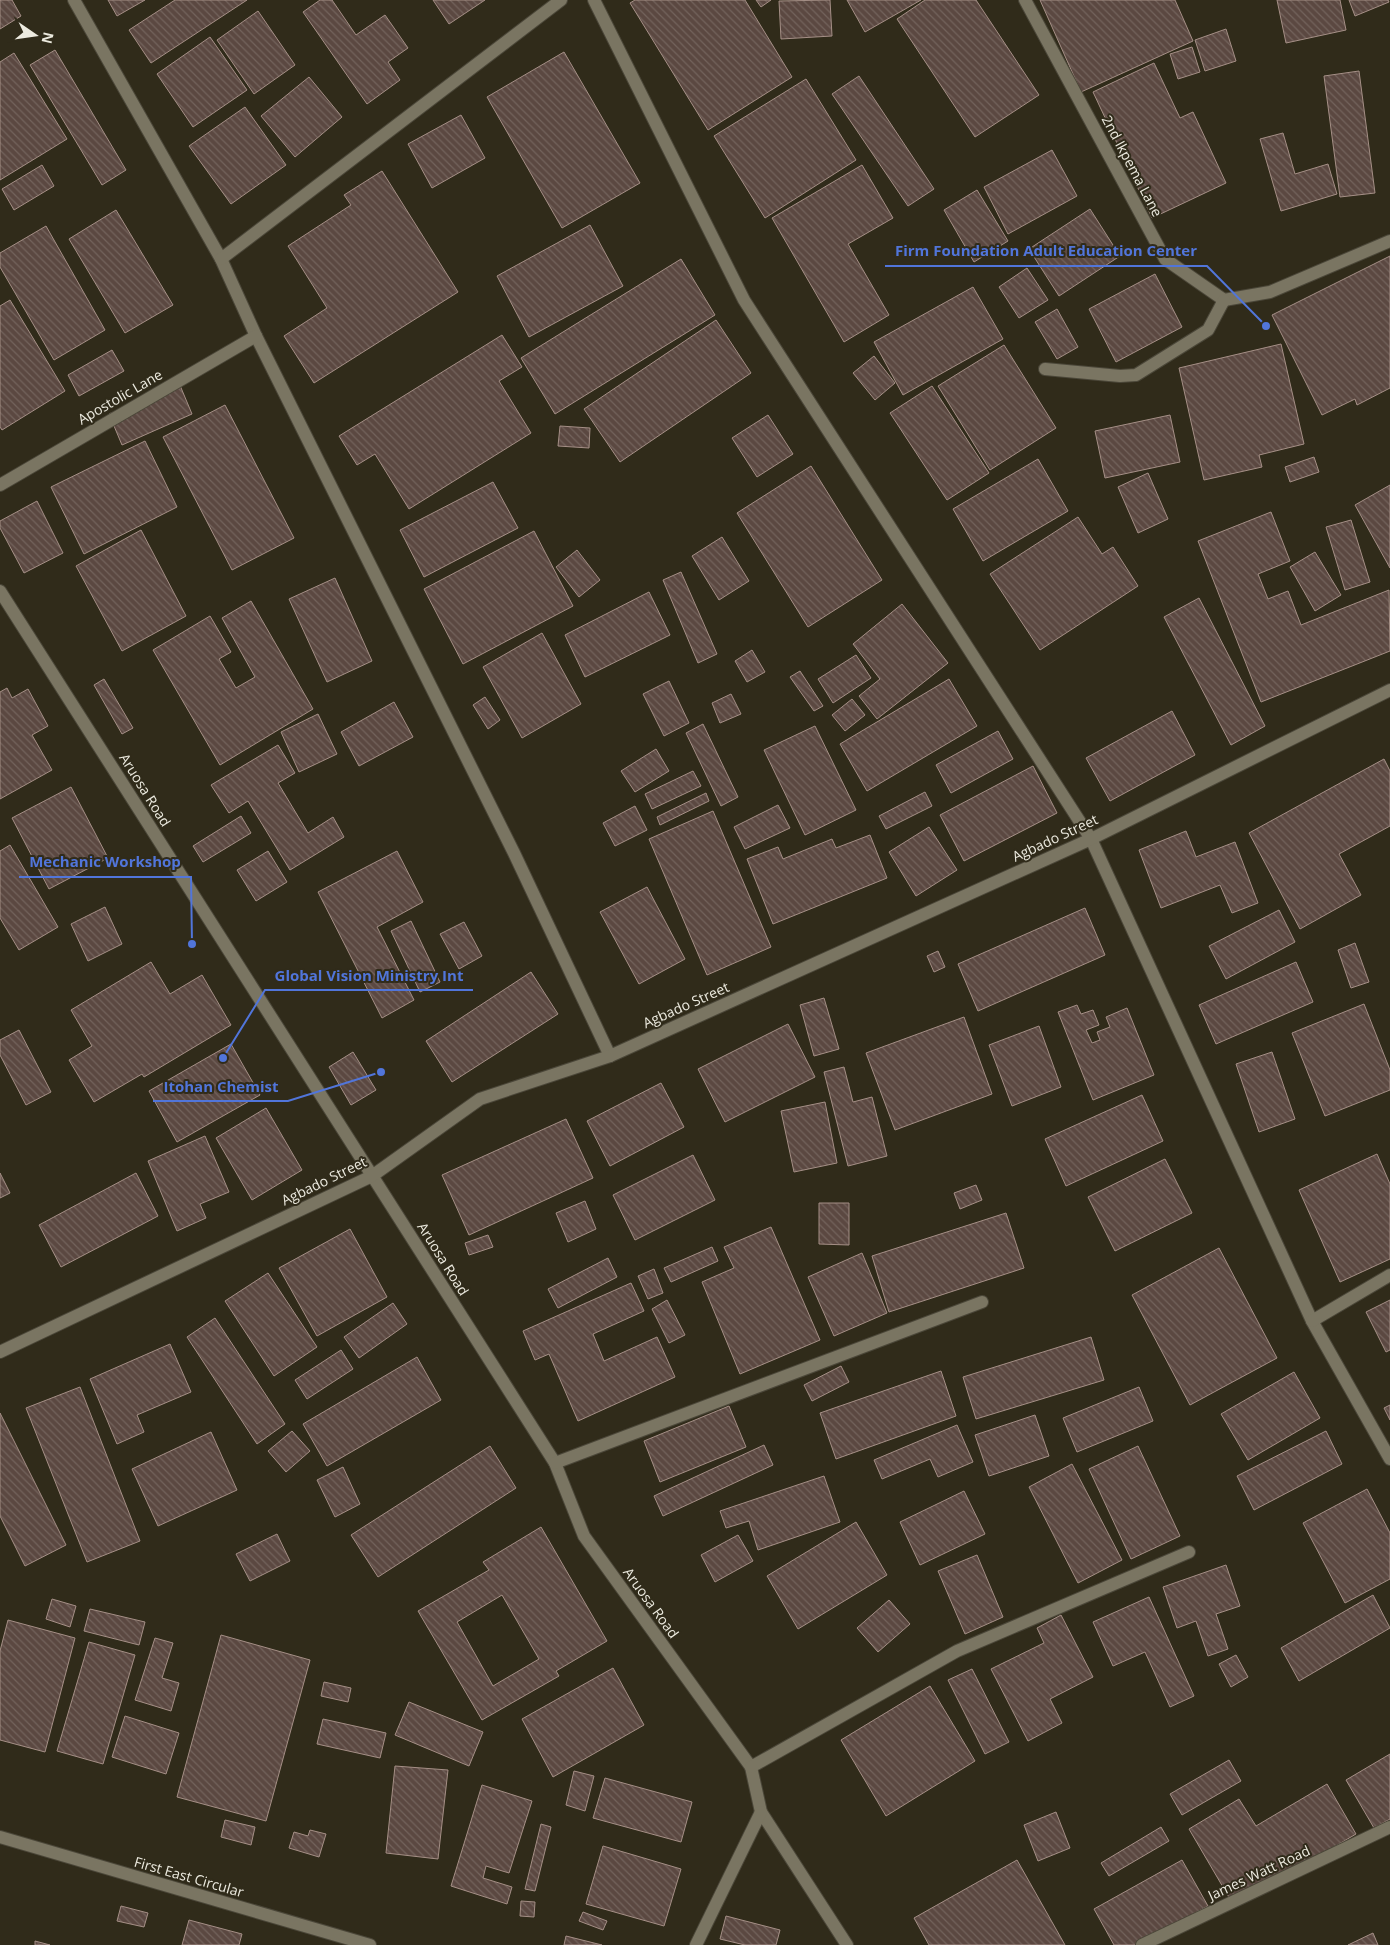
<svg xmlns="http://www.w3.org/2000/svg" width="1390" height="1945" font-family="'Open Sans',sans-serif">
	<defs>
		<pattern id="building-back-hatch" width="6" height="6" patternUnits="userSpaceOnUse" patternTransform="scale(1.25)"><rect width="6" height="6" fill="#5b4841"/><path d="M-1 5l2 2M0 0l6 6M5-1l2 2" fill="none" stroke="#73635c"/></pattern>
	</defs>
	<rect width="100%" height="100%" fill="#302b1a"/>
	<g fill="url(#building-back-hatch)" stroke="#a58f86" fill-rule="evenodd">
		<polygon points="0,0 12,0 21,16 0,29"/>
		<polygon points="108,0 145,0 117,16"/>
		<polygon points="175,0 247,0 151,63 129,30"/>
		<polygon points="320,0 332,0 356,35 385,15 408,48 388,62 400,80 367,104 303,12"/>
		<polygon points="433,0 485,0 449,24"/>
		<polygon points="635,0 745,0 792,77 708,130 630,3"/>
		<polygon points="756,0 771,0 761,7"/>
		<polygon points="830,0 832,36 781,39 779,1"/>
		<polygon points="847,0 921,0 865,32"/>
		<polygon points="925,0 976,0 1039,95 975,137 897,19"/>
		<polygon points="1040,0 1175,0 1193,41 1081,92"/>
		<polygon points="1277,0 1340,0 1346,30 1286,43"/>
		<polygon points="1349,0 1388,0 1389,2 1355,16"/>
		<polygon points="258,11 295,65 254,94 217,40"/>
		<polygon points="1226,29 1236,61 1205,71 1195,40"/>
		<polygon points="210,37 247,90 193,127 157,74"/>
		<polygon points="1192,47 1200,72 1178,79 1170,54"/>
		<polygon points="55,50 126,170 102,185 30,65"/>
		<polygon points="564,52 640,183 562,228 487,97"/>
		<polygon points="14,53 67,139 0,180 0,62"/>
		<polygon points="1154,63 1180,118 1193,112 1226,183 1152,218 1093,92"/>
		<polygon points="1359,71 1375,193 1340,197 1324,76"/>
		<polygon points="859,76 934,189 908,206 832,94"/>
		<polygon points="309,77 342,117 295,157 261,116"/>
		<polygon points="806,79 856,160 765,218 714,136"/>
		<polygon points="245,107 286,165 231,204 189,146"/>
		<polygon points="461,115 485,158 432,188 408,144"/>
		<polygon points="1283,133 1295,174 1328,164 1337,194 1281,211 1260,139"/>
		<polygon points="1052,150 1077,196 1008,234 984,187"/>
		<polygon points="42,165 54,186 14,210 2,189"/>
		<polygon points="862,165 893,218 848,244 889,315 844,342 772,218"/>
		<polygon points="382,171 458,292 314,383 284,336 327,308 288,246 351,205 344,195"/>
		<polygon points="977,190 1008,241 974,262 944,210"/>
		<polygon points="1090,209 1120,256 1059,296 1029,249"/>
		<polygon points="116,210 173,305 125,333 69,239"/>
		<polygon points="590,225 623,286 529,337 497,276"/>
		<polygon points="46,226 105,330 54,360 0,267 0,253"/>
		<polygon points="1390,256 1390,388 1357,405 1355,399 1322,415 1272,315"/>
		<polygon points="681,259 715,315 555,414 521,358"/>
		<polygon points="1027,268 1048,300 1019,318 999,287"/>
		<polygon points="1155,274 1182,327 1116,362 1089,309"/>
		<polygon points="973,287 1003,339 903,395 874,342"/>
		<polygon points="10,300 65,391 2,430 0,427 0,306"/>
		<polygon points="1057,309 1078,347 1057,359 1035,322"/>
		<polygon points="716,320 751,373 620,462 584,409"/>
		<polygon points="502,335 522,367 499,381 531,433 409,509 375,454 357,465 339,436"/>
		<polygon points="1281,344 1304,444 1259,455 1262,467 1204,480 1179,368"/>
		<polygon points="1004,345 1056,428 990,470 938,386"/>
		<polygon points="112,350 124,371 79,396 68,375"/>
		<polygon points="874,356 895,383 875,400 853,373"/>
		<polygon points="179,383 192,414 122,445 109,414"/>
		<polygon points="932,386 989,473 947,500 890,413"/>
		<polygon points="225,405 294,538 232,570 163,437"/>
		<polygon points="768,415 793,454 757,477 732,438"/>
		<polygon points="1170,415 1180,462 1105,478 1095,431"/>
		<polygon points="560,426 590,428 589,448 558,446"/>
		<polygon points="145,441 177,507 84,554 51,487"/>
		<polygon points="1314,457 1319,472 1290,482 1285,467"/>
		<polygon points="1038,459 1068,511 983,561 953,509"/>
		<polygon points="811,466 882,580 808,627 737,513"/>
		<polygon points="1148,473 1168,519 1138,533 1118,487"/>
		<polygon points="493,482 518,528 424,577 400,530"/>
		<polygon points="1390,485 1390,568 1355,505"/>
		<polygon points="37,501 63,553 24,573 0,528 0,521"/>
		<polygon points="1271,512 1290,561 1258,574 1268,599 1288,591 1301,625 1389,590 1390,651 1261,702 1198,541"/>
		<polygon points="1078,517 1102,554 1113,547 1138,586 1040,650 990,574"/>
		<polygon points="1351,520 1370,582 1345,590 1326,527"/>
		<polygon points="141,530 186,616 122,651 76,566"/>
		<polygon points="534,531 573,606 463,664 424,589"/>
		<polygon points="722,537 749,581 719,600 692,556"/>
		<polygon points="577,550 600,580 579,597 556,567"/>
		<polygon points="1315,552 1341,595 1315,611 1290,567"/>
		<polygon points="681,572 717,654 698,663 663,580"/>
		<polygon points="335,578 372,661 327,682 289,599"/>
		<polygon points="649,592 670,635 585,677 565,635"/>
		<polygon points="1199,598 1265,726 1231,745 1164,617"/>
		<polygon points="251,601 313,709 220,765 153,650 210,616 231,652 219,659 236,688 255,677 222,618"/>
		<polygon points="902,604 948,663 877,719 859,696 880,679 853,644"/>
		<polygon points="542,633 581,704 522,738 483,667"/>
		<polygon points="752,650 765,672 747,682 735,661"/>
		<polygon points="856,655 871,678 833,703 818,679"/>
		<polygon points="800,671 823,706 814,711 790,677"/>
		<polygon points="104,679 133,728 122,734 94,685"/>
		<polygon points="949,679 977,726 867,791 840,744"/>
		<polygon points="669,681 689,723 664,736 643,694"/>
		<polygon points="7,688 12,698 28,689 48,726 32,735 52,770 0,799 0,692"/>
		<polygon points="731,694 741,714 720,723 712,703"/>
		<polygon points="485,697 500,720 488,729 473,705"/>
		<polygon points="852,699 865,715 845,731 832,715"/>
		<polygon points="394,702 413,737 359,766 341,732"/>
		<polygon points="1172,711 1195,755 1110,801 1086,758"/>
		<polygon points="318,714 337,754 299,772 281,732"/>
		<polygon points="703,724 738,797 721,806 686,733"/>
		<polygon points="815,726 856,810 805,835 764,750"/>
		<polygon points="998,731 1013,759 951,793 936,765"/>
		<polygon points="278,745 295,773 278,783 308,833 333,817 344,837 290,870 248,801 229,813 211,785"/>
		<polygon points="656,749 669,771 635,792 621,771"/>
		<polygon points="1384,759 1390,771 1390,826 1339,854 1361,895 1300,929 1249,833"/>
		<polygon points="1033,766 1057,813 964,861 940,815"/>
		<polygon points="693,771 701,786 652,809 645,794"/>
		<polygon points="71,787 108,858 49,889 12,818"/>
		<polygon points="925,792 932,806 886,829 879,816"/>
		<polygon points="706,793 709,801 660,825 657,817"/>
		<polygon points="778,805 790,828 745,849 734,827"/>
		<polygon points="635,806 647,830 615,846 603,823"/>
		<polygon points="713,811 771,947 707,975 649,839"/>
		<polygon points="241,816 251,833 203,862 193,846"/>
		<polygon points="929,827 957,870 916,896 889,852"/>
		<polygon points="1186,831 1196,857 1235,842 1258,903 1232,913 1220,885 1161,908 1139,850"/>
		<polygon points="870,835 887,878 773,924 747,859 778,847 783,859 832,839 836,848"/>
		<polygon points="10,845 58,927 19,950 0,918 0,851"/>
		<polygon points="268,851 287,882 256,901 237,870"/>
		<polygon points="397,851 423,902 377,927 414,1000 382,1018 318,892"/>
		<polygon points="647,887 685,959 639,984 600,912"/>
		<polygon points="105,907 122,944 88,961 71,924"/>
		<polygon points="1085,908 1105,955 978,1011 958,964"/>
		<polygon points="1279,910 1295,942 1226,979 1209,946"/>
		<polygon points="411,921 440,982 420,992 391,931"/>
		<polygon points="464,922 482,956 459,969 440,934"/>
		<polygon points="1355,943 1369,982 1351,988 1338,950"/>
		<polygon points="938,951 945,967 934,972 927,956"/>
		<polygon points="151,962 170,994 202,975 231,1025 144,1077 142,1074 94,1102 69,1060 92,1046 71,1010"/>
		<polygon points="1296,962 1313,1002 1216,1044 1199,1005"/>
		<polygon points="531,972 558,1014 452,1082 426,1041"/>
		<polygon points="824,998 839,1049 814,1056 800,1005"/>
		<polygon points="1364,1004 1390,1070 1390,1090 1325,1116 1292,1033"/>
		<polygon points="1077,1005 1081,1014 1093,1010 1099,1025 1086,1030 1092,1043 1100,1040 1097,1032 1110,1027 1106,1017 1127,1008 1154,1075 1093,1100 1058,1012"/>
		<polygon points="964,1017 992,1094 895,1130 866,1053"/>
		<polygon points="788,1024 815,1077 725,1122 698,1069"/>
		<polygon points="1039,1026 1061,1087 1012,1106 989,1045"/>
		<polygon points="19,1030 51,1092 26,1105 0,1055 0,1040"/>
		<polygon points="231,1044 260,1095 177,1142 149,1091"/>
		<polygon points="353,1052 376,1090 351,1105 329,1067"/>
		<polygon points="1272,1052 1295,1119 1259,1132 1236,1064"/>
		<polygon points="844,1067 853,1102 872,1097 887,1156 848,1166 824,1072"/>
		<polygon points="661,1083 684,1127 610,1166 587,1121"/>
		<polygon points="1142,1095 1163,1141 1066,1186 1045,1139"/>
		<polygon points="825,1102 837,1163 794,1172 781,1111"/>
		<polygon points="266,1108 302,1170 252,1200 216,1138"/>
		<polygon points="566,1119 593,1178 469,1235 442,1175"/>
		<polygon points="205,1136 229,1192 200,1204 206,1218 177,1231 148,1161"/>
		<polygon points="1377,1154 1390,1184 1390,1259 1340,1282 1299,1190"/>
		<polygon points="693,1155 715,1200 635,1240 613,1195"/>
		<polygon points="1165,1159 1192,1213 1115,1251 1088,1197"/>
		<polygon points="0,1173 10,1193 0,1198"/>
		<polygon points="136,1173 158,1216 61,1267 39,1225"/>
		<polygon points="976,1185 982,1200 960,1209 954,1193"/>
		<polygon points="585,1201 596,1229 568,1242 556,1213"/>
		<polygon points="819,1203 849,1203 849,1245 819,1244"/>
		<polygon points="1006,1213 1024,1268 889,1312 872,1256"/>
		<polygon points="771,1227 820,1340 740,1374 702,1282 734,1268 724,1247"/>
		<polygon points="350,1229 387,1297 317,1336 279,1268"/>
		<polygon points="488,1235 493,1247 469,1255 465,1243"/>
		<polygon points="712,1247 718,1261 671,1282 664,1268"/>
		<polygon points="1219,1248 1277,1358 1190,1405 1132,1295"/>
		<polygon points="862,1253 887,1313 834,1336 808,1277"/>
		<polygon points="608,1258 617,1277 558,1308 548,1289"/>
		<polygon points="654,1269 663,1293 648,1299 638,1276"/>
		<polygon points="268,1273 317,1347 274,1376 225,1301"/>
		<polygon points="631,1283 644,1311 593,1334 604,1361 657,1337 675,1377 578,1421 549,1354 535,1360 523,1331"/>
		<polygon points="667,1300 685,1335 669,1343 652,1309"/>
		<polygon points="1390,1300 1390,1350 1386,1352 1366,1312"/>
		<polygon points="393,1303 407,1324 359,1358 344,1337"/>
		<polygon points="215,1318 285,1424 257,1444 187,1337"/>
		<polygon points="1091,1337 1104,1380 976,1419 963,1377"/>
		<polygon points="170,1344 191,1392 137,1415 144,1432 117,1444 90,1379"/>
		<polygon points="341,1350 353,1369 307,1399 295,1380"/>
		<polygon points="417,1357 441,1400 327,1466 303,1424"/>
		<polygon points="841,1366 849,1382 812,1401 804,1385"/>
		<polygon points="941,1371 956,1416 836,1459 820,1413"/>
		<polygon points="1294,1372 1320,1418 1248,1460 1221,1414"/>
		<polygon points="80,1387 140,1541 87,1562 26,1408"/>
		<polygon points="1139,1387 1153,1421 1077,1452 1063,1418"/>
		<polygon points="1390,1405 1390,1420 1384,1408"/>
		<polygon points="729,1406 746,1447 660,1482 644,1441"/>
		<polygon points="0,1413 66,1545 25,1566 0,1516"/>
		<polygon points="1035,1415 1049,1456 989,1476 975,1435"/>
		<polygon points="957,1425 973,1462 938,1477 930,1459 882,1479 874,1460"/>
		<polygon points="292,1431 310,1451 286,1472 268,1451"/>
		<polygon points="1326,1431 1342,1464 1254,1510 1237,1476"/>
		<polygon points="211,1432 237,1490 158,1526 132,1469"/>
		<polygon points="764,1445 773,1465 663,1516 654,1496"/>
		<polygon points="490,1446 516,1488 378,1577 351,1535"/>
		<polygon points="1138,1446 1180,1536 1131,1559 1089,1469"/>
		<polygon points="1072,1464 1122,1560 1078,1583 1029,1487"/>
		<polygon points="343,1467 360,1504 335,1517 317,1480"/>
		<polygon points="824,1476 840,1522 758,1550 749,1521 726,1528 720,1511"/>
		<polygon points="1367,1489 1390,1533 1390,1579 1345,1603 1303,1523"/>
		<polygon points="964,1491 985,1534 920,1565 900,1522"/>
		<polygon points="856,1522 887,1575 798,1629 767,1576"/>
		<path d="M541,1527L607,1641L556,1671L559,1676L482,1720L418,1611L489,1570L483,1562ZM502,1595L539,1659L493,1686L457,1622Z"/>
		<polygon points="277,1534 290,1561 250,1581 236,1554"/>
		<polygon points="738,1535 753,1561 715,1582 701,1555"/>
		<polygon points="977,1555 1003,1617 965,1634 938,1571"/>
		<polygon points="1226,1565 1240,1606 1216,1614 1228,1649 1208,1656 1196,1621 1177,1628 1163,1587"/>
		<polygon points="1373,1595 1390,1628 1299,1681 1281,1648"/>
		<polygon points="1149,1597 1194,1696 1170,1707 1145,1652 1113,1666 1093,1622"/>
		<polygon points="52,1599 76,1606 70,1627 46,1619"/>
		<polygon points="889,1600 910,1624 878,1652 857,1628"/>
		<polygon points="90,1609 145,1622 139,1645 84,1631"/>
		<polygon points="1061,1615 1093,1677 1050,1699 1062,1723 1028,1741 991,1669 1044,1643 1037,1628"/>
		<polygon points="8,1620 75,1638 45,1752 0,1740 0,1651"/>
		<polygon points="221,1635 310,1660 266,1821 177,1797"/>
		<polygon points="155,1638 173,1643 162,1678 179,1683 171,1711 135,1700"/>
		<polygon points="89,1642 135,1655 103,1764 57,1751"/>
		<polygon points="1236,1655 1248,1677 1231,1687 1219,1664"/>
		<polygon points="613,1668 644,1725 553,1777 522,1719"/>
		<polygon points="972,1669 1009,1742 985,1754 948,1680"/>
		<polygon points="324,1682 351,1688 348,1702 321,1696"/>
		<polygon points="930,1686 975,1761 886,1816 841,1740"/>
		<polygon points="409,1702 483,1732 469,1766 395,1735"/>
		<polygon points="125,1716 179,1733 166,1774 112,1757"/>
		<polygon points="323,1719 386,1733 380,1758 317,1744"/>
		<polygon points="1390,1754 1390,1819 1374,1828 1346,1780"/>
		<polygon points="1229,1760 1241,1781 1182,1815 1170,1794"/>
		<polygon points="395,1766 448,1770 438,1859 386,1853"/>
		<polygon points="574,1771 594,1776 585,1811 566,1805"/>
		<polygon points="605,1778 692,1802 681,1842 593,1818"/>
		<polygon points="1327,1784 1356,1834 1234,1906 1189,1829 1239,1799 1256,1826"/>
		<polygon points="482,1785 532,1801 509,1873 486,1866 483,1878 512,1887 507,1904 451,1886"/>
		<polygon points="1056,1812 1070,1848 1038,1861 1024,1825"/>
		<polygon points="225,1820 255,1827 251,1845 221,1837"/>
		<polygon points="541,1824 551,1827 535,1891 525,1889"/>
		<polygon points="1161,1827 1169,1841 1109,1876 1101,1863"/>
		<polygon points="310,1830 326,1834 319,1857 289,1848 294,1832 308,1836"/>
		<polygon points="603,1846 681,1869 664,1926 586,1904"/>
		<polygon points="1017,1860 1065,1945 929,1945 914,1918"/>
		<polygon points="1182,1860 1208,1906 1137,1945 1114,1945 1094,1909"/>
		<polygon points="521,1901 535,1902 534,1917 520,1916"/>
		<polygon points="121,1906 148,1913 144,1927 117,1921"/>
		<polygon points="583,1912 607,1921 603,1930 579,1921"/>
		<polygon points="726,1916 780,1930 776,1945 745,1945 720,1939"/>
		<polygon points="189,1920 242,1934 239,1945 182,1945"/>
		<polygon points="1373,1933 1378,1945 1348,1945"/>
		<polygon points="566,1936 602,1945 564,1945"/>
		<polygon points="35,1941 50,1945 35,1945"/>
	</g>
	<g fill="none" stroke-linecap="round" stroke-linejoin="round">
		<defs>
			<g id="minor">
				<polyline points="74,0 221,259 256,336 514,853 610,1056"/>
				<polyline points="594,0 744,300 1091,839 1312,1321 1390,1459"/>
				<polyline points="1025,0 1165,259 1224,300 1270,292 1390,241"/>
				<polyline points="221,259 561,0"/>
				<polyline points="1045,369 1120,376 1136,375 1208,330 1224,300"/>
				<polyline points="0,485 256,336"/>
				<polyline points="0,591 555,1463 584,1536 751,1767 761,1812 847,1945"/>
				<polyline points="1312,1321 1390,1275"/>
				<polyline points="0,1352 372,1176 480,1099 610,1056 1091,839 1390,690"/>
				<polyline points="555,1463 982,1302"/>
				<polyline points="751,1767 957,1651 1189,1552"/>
				<polyline points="0,1837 370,1945"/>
				<polyline points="696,1945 761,1812"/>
				<polyline points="1142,1945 1390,1827"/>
			</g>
		</defs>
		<use href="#minor" stroke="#4b4739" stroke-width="14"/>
		<use href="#minor" stroke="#7a7562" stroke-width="12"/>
	</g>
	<g text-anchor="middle" stroke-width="4" stroke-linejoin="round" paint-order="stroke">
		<g font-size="14" fill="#eceadf" stroke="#302b1a">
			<text transform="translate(1132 166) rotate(62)" y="5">2nd Ikpema Lane</text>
			<text transform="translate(120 397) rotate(-30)" y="5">Apostolic Lane</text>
			<text transform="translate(145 790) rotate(58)" y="5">Aruosa Road</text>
			<text transform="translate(1055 838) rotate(-25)" y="5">Agbado Street</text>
			<text transform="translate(686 1005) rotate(-24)" y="5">Agbado Street</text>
			<text transform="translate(324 1181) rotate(-26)" y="5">Agbado Street</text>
			<text transform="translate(443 1259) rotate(58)" y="5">Aruosa Road</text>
			<text transform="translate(651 1603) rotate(54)" y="5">Aruosa Road</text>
			<text transform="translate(1259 1873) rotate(-25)" y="5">James Watt Road</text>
			<text transform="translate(189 1877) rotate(16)" y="5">First East Circular</text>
		</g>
	</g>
	<path fill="none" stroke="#5175da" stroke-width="2" d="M1266 326L1207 266H885M192 944L191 877H19M223 1058L265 990H473M381 1072L288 1101H153"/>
	<g fill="#5175da" stroke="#302b1a" stroke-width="2">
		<circle cx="1266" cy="326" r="5"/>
		<circle cx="192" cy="944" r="5"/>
		<circle cx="223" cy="1058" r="5"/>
		<circle cx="381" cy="1072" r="5"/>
	</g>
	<g font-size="15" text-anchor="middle" font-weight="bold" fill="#5175da" stroke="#302b1a" stroke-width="4" stroke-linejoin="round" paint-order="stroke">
		<text x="1046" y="256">Firm Foundation Adult Education Center</text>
		<text x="105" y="867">Mechanic Workshop</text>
		<text x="369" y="981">Global Vision Ministry Int</text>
		<text x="221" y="1092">Itohan Chemist</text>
	</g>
	<g transform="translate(35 35) rotate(103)" stroke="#302b1a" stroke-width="4" paint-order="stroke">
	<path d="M0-4L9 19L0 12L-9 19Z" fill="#eceadf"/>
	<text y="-8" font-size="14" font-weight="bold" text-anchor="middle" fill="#eceadf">N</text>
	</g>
</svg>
